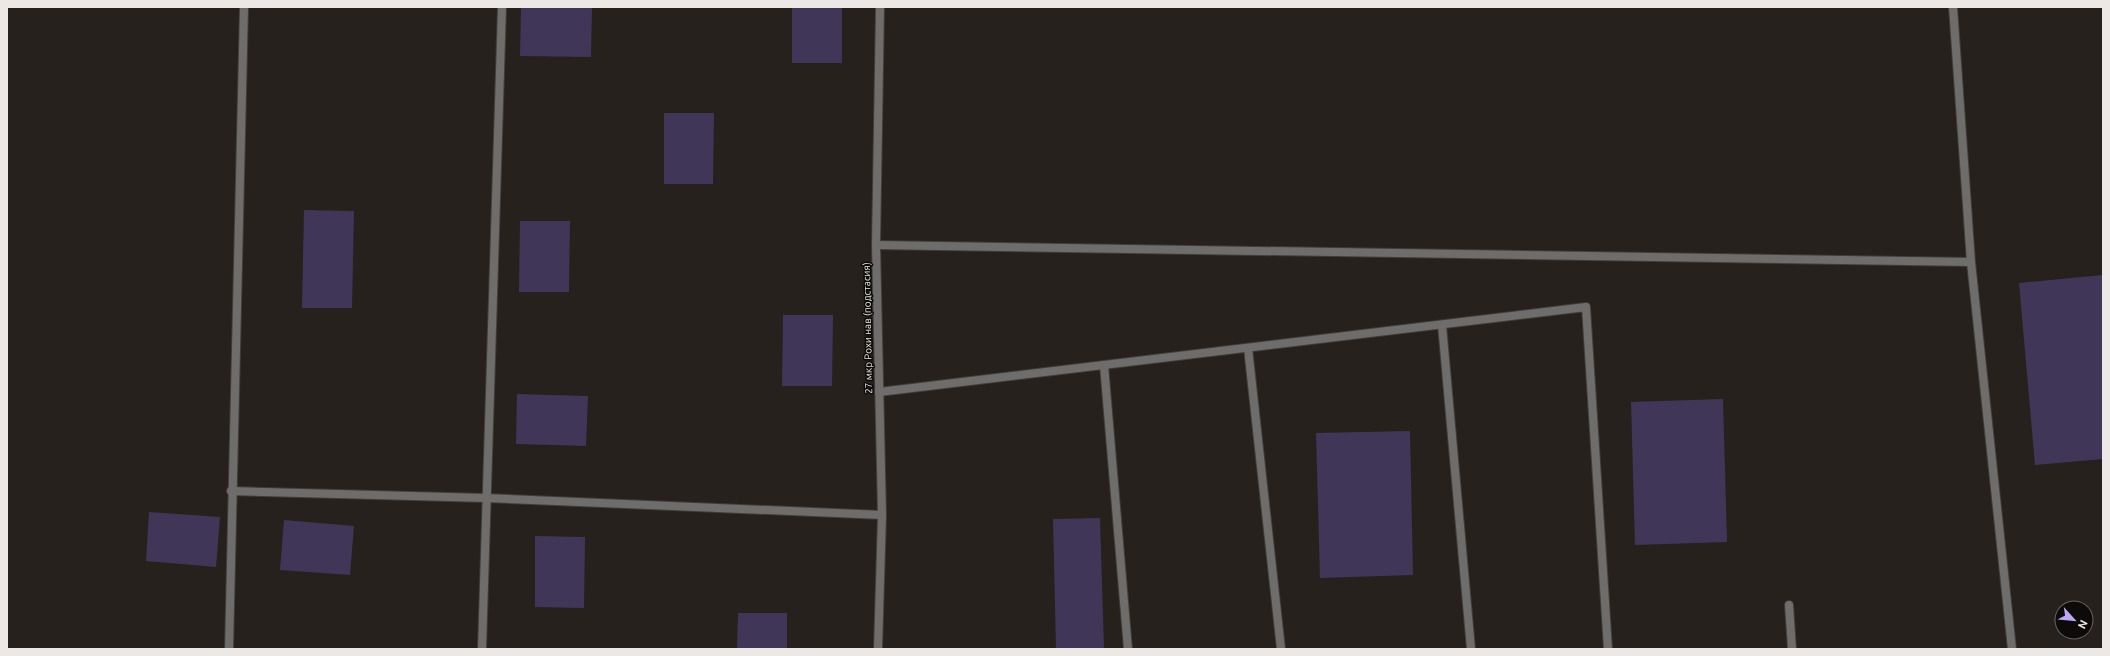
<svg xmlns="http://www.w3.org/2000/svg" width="2110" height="656" font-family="Ubuntu,sans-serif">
	<rect width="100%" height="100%" fill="#26211d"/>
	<g fill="#403658">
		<polygon points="521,7 592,7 591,57 520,56"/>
		<rect x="792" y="7" width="50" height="56"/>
		<polygon points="664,113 714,113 713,184 664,184"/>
		<polygon points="304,210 354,211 352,308 302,308"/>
		<polygon points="520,221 570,221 569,292 519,292"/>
		<polygon points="2103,275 2103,459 2035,465 2019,283"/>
		<polygon points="783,315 833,315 832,386 782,386"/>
		<polygon points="517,394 588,396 586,446 516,444"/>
		<polygon points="1723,399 1727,542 1635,545 1631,402"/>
		<polygon points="1410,431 1413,575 1320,578 1316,433"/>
		<polygon points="149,512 220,517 216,567 146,561"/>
		<polygon points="1100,518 1104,649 1056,649 1053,519"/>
		<polygon points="284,520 354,526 350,575 280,570"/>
		<polygon points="535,536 585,537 584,608 535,607"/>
		<polygon points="738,613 787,613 787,649 737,649"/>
	</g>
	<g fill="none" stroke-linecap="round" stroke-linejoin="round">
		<defs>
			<g id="lane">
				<polyline points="1442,325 1471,649"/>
				<polyline points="1248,348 1281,649"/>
				<polyline points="1104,365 1128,649"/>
				<polyline points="879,392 1586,307 1608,649"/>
				<polyline points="231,491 486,498 882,515"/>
				<polyline points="1789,605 1792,649"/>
				<polyline points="229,649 244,7"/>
				<polyline points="482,649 502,7"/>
			</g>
			<g id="street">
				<polyline points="1953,7 1971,262"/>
				<polyline points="876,245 1971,262 2012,649"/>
				<polyline points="878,649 882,515 876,245 880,7"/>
			</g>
		</defs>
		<use href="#lane" stroke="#423d39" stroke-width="10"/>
		<use href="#street" stroke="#423d39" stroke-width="10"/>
		<use href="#lane" stroke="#6f6d6b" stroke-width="8"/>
		<use href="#street" stroke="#6f6d6b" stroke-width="8"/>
	</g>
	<g text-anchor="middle" stroke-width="3" stroke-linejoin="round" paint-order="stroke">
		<g font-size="10" fill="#ebe8e5" stroke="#0d0b09">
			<text transform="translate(867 328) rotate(-91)" y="4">27 мкр Рохи нав (подстасия)</text>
		</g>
	</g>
	<rect width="2110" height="656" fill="none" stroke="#ebe8e5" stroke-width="16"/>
	<g transform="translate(2074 620) rotate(117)"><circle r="19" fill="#0d0b09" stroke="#666361"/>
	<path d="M0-3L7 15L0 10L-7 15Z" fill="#bfa9f4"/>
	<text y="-6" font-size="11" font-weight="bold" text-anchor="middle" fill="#ebe8e5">N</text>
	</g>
</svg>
